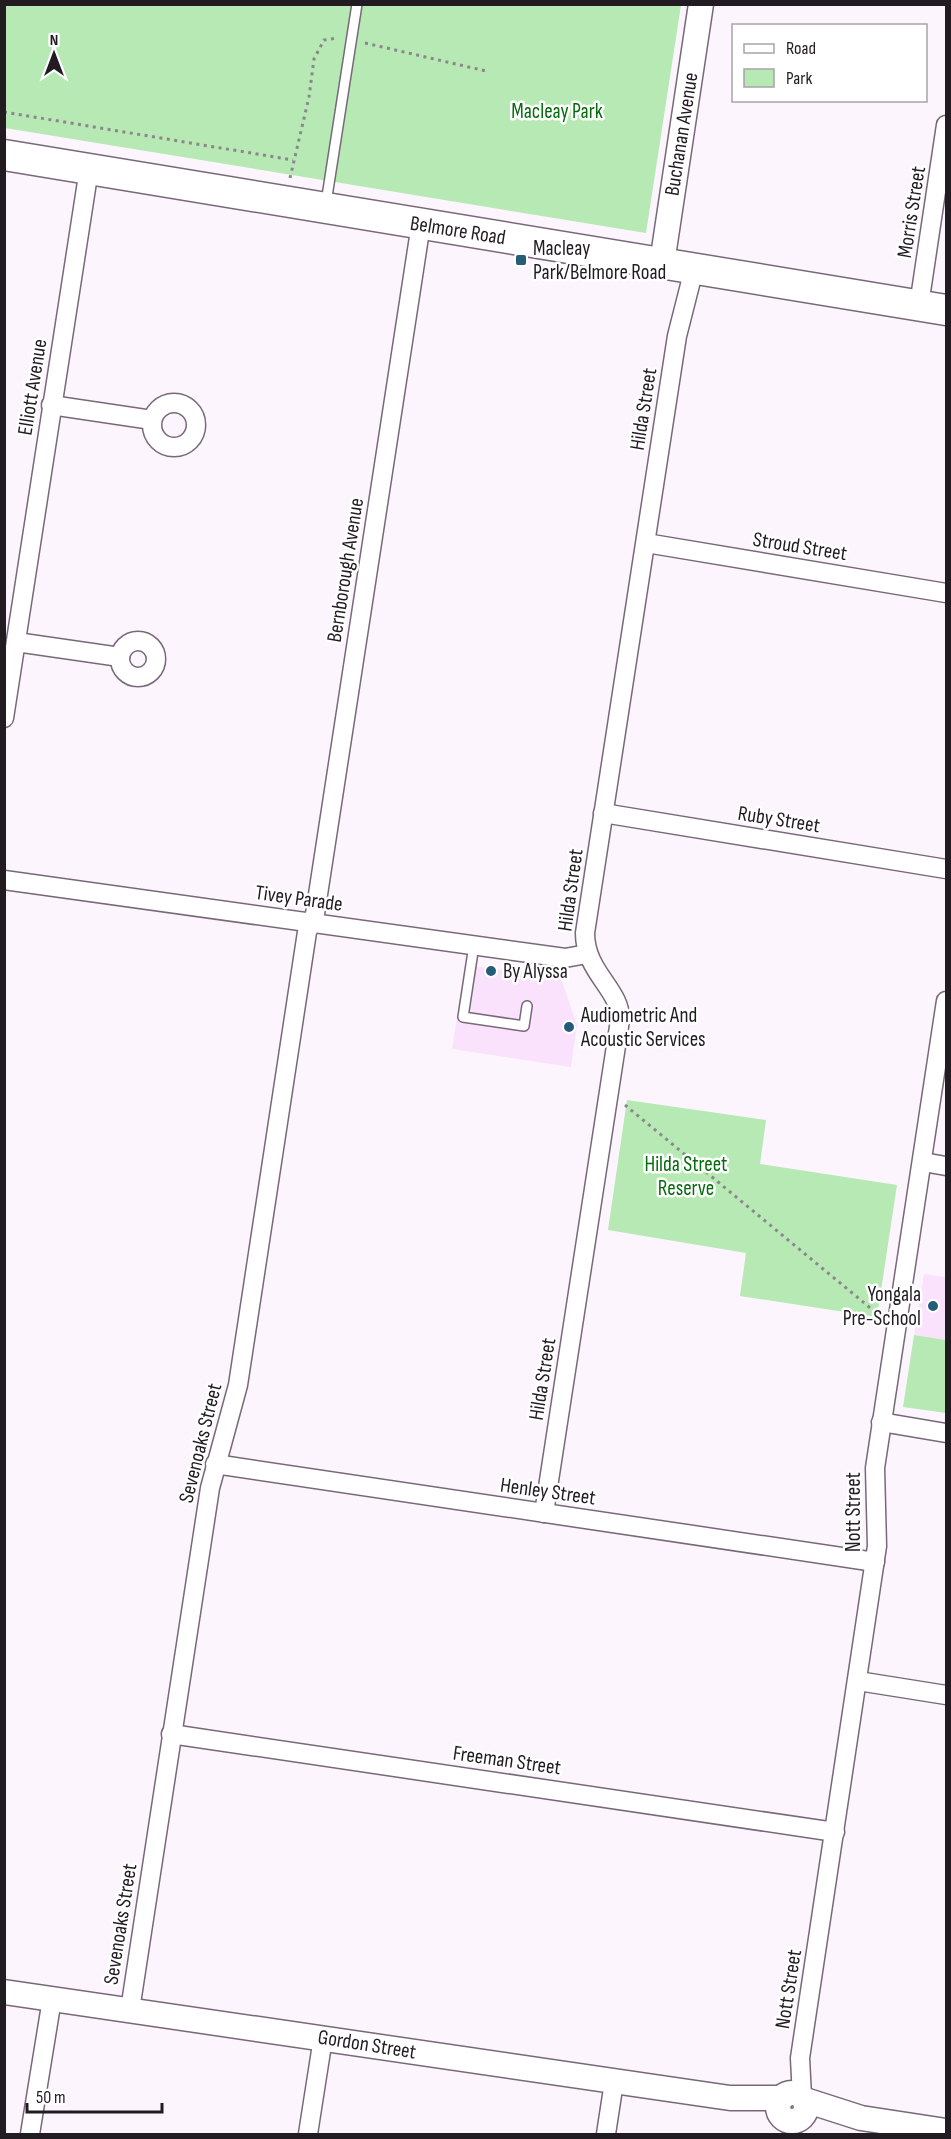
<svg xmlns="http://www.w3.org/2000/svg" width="951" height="2139" font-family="'Sofia Sans Condensed',sans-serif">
	<rect width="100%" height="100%" fill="#fcf5fd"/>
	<g fill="#fbe2fc">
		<polygon points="465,965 561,978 577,1025 571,1067 452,1049"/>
		<polygon points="924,1274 946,1277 946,1340 914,1335"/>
	</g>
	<g fill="#b6e9b3">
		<polygon points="4,5 681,5 646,233 5,128"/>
		<polygon points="627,1100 766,1120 760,1164 897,1185 877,1317 740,1296 746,1253 608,1230"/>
		<polygon points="914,1335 946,1340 946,1413 903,1407"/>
	</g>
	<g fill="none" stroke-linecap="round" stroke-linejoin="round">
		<defs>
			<g id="service">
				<polyline points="326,203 357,4"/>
				<polyline points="474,945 463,1017 524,1026 527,1006"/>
			</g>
			<g id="minor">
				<polyline points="919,305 946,125"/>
				<circle cx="174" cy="425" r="22"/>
				<polyline points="51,405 152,420"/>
				<polyline points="646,543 946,593"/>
				<circle cx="138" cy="659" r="18"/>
				<polyline points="16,642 120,657"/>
				<polyline points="4,718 89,169"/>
				<polyline points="603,813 946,869"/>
				<polyline points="4,880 565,958 587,954"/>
				<polyline points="923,1162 946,1166"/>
				<polyline points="881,1422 946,1433"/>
				<polyline points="215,1464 875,1562"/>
				<path d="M544,1513L620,1020C621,989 585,973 585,933L677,336L694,269"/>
				<polyline points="858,1681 946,1695"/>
				<polyline points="171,1734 835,1832"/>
				<polyline points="130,2010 210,1488 238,1385 307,932 315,914 421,224"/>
				<polyline points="802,2097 800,2058 877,1546 875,1468 946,1001"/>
				<polyline points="30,2134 52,1999"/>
				<polyline points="308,2134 323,2038"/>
				<polyline points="606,2134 614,2082"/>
			</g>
			<g id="tertiary">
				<polyline points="662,263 701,4"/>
				<polyline points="4,1992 730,2098 782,2098"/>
				<circle cx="792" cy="2107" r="14"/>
				<polyline points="805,2100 861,2118 946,2131"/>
			</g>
			<polyline id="primary" points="4,155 946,310"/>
		</defs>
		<use href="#service" stroke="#786879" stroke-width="12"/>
		<use href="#minor" stroke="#786879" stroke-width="21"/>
		<use href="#tertiary" stroke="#786879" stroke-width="27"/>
		<use href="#primary" stroke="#786879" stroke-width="33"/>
		<g stroke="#8d868d" stroke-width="3" stroke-dasharray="3 4.5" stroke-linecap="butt">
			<polyline points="365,43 486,71"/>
			<polyline points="4,112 293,160"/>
			<polyline points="290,178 309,97 314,59 324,40 338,38"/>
			<polyline points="625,1105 880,1316"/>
		</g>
		<use href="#service" stroke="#fff" stroke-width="9"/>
		<use href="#minor" stroke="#fff" stroke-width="18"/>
		<use href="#tertiary" stroke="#fff" stroke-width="24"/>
		<use href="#primary" stroke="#fff" stroke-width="30"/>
	</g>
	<g fill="#255c77" stroke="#fff" stroke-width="2">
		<rect x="515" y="254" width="12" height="12" rx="3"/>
		<circle cx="491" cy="971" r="6"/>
		<circle cx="569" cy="1027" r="6"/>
		<circle cx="933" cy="1306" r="6"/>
	</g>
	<g text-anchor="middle" stroke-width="5" stroke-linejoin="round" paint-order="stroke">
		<g font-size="21" fill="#056b0c" stroke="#fff">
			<text x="557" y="118">Macleay Park</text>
			<text x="686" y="1171">Hilda Street<tspan x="686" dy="24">Reserve</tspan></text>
		</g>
		<g font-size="21" fill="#221b22" stroke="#fff">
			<text transform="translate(681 134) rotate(-81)" y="7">Buchanan Avenue</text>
			<text transform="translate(911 212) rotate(-81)" y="7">Morris Street</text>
			<text transform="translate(458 230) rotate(9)" y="7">Belmore Road</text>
			<text transform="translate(32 387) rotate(-81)" y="7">Elliott Avenue</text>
			<text transform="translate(643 409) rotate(-81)" y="7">Hilda Street</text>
			<text transform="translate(800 546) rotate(9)" y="7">Stroud Street</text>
			<text transform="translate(345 570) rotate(-81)" y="7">Bernborough Avenue</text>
			<text transform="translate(779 819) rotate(9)" y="7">Ruby Street</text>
			<text transform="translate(570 890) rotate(-82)" y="7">Hilda Street</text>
			<text transform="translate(299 898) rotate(8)" y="7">Tivey Parade</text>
			<text transform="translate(542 1379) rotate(-81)" y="7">Hilda Street</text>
			<text transform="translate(200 1443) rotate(-76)" y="7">Sevenoaks Street</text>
			<text transform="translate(548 1491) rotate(8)" y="7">Henley Street</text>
			<text transform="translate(853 1512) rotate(-90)" y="7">Nott Street</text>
			<text transform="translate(507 1760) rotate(8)" y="7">Freeman Street</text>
			<text transform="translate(120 1924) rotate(-81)" y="7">Sevenoaks Street</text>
			<text transform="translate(788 1989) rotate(-81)" y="7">Nott Street</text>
			<text transform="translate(367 2044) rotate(9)" y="7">Gordon Street</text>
		</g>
		<g font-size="21" fill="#221b22" stroke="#fff" text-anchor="start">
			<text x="533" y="255">Macleay<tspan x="533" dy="24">Park/Belmore Road</tspan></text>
			<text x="503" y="978">By Alyssa</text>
			<text x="581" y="1022">Audiometric And<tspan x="581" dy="24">Acoustic Services</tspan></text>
			<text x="921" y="1301" text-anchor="end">Yongala<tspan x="921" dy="24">Pre-School</tspan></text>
		</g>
	</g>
	<rect width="951" height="2139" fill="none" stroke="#221b22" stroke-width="12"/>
	<rect x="732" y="24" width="195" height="78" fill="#ffffff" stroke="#a7a4a7" stroke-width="1.5"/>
	<rect x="744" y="44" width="30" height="9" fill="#ffffff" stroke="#a7a4a7" stroke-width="1.5"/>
	<text x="786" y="54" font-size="18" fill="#221b22">Road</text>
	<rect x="744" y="69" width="30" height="18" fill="#b6e9b3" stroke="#a7a4a7" stroke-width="1.5"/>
	<text x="786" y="84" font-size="18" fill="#221b22">Park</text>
	<g transform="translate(54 54)" stroke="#ffffff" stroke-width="4.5" paint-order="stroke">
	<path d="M0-4.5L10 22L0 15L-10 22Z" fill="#221b22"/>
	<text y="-9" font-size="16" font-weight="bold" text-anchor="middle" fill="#221b22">N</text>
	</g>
	<path d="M27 2103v9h135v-9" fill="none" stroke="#221b22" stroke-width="3"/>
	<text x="36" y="2103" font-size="18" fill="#221b22" stroke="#ffffff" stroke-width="4.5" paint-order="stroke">50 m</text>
</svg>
